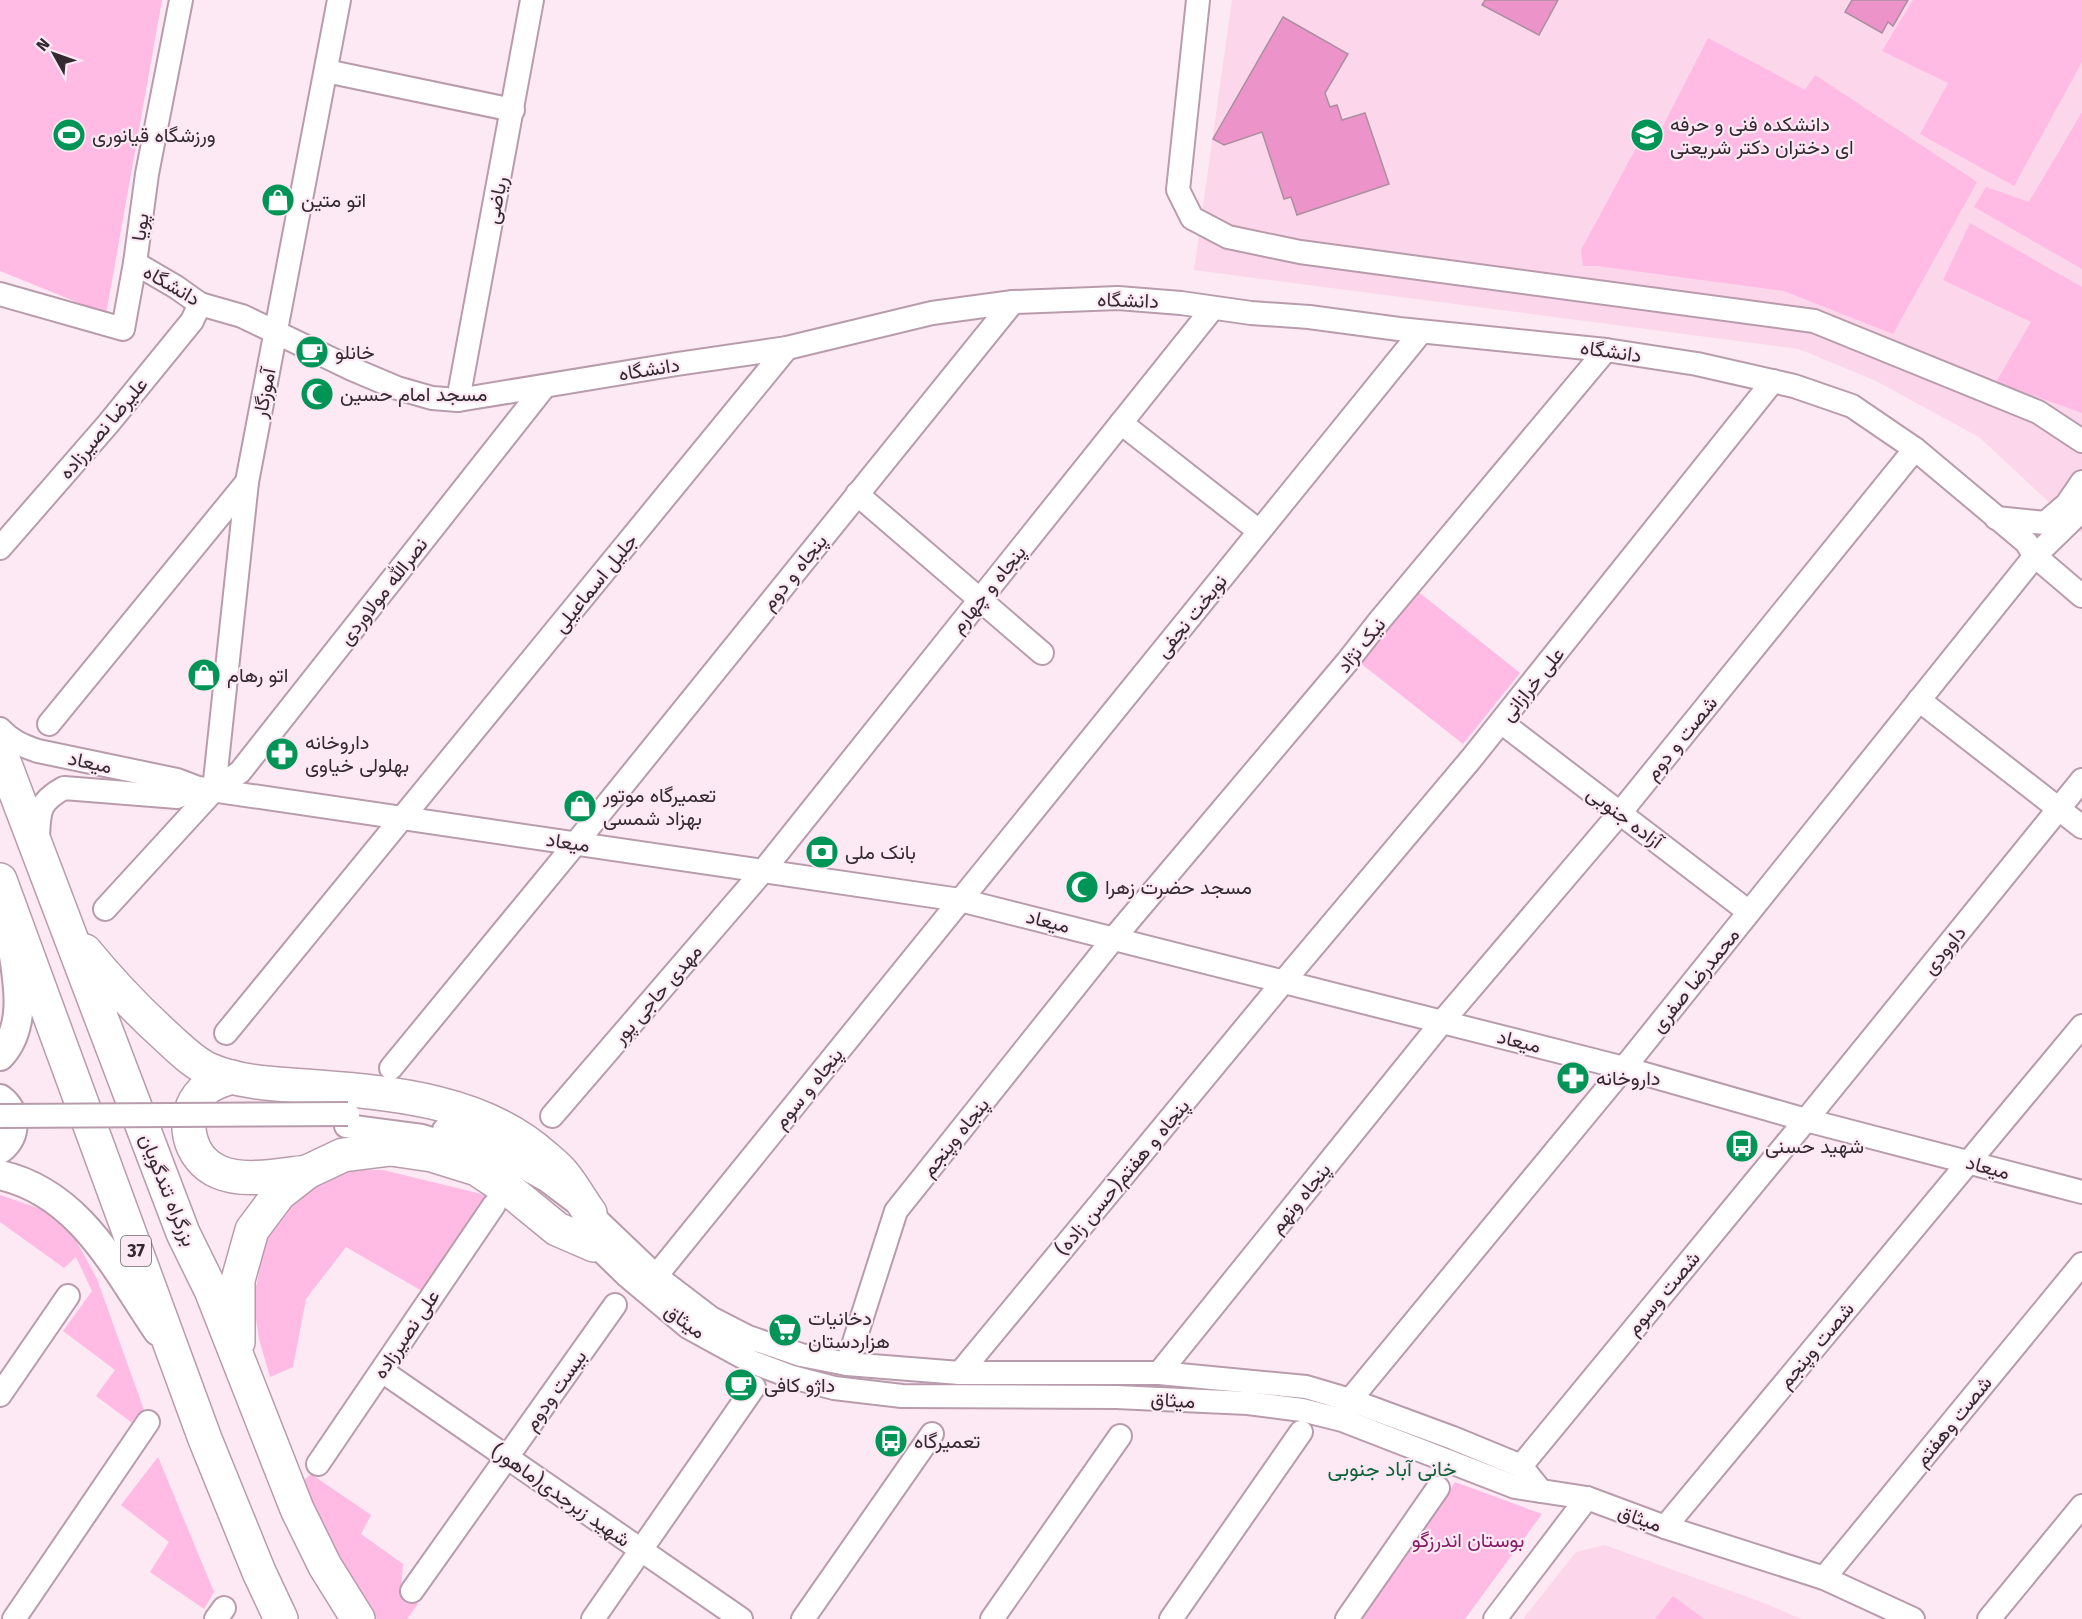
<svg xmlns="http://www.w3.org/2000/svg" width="2082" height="1619" font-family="'Fira Sans',Vazirmatn,sans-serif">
	<rect width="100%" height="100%" fill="#fce9f4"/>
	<g fill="#fcd6eb">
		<polygon points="1232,0 2082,0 2082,533 1979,437 1876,381 1799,349 1194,270"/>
		<polygon points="1605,1545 1769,1605 1801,1619 1523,1619 1576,1552"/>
	</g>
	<g fill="#ffbbe3">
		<polygon points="0,0 162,0 106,314 0,271"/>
		<polygon points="1913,0 2082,0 2082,62 2014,186 1920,134 1948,83 1882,51"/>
		<polygon points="1708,38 1805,90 1815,75 1977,182 1893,334 1784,291 1597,266 1583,266 1581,250 1642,137 1658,136"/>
		<polygon points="2082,112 2082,269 1974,207 1986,187 2029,202"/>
		<polygon points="1970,223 2082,287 2082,413 1996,382 2031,322 1943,280"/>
		<polygon points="1416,590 1520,673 1463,744 1359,662"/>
		<polygon points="341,1170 383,1170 490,1196 422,1291 346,1247 306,1299 293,1367 270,1377 259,1339 253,1301 267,1234 298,1193"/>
		<polygon points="0,1195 44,1210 72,1233 97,1279 145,1413 135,1425 96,1396 115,1370 63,1331 92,1291 76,1257 64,1268 0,1222"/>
		<polygon points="158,1457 214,1592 204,1609 150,1572 169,1542 121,1505"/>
		<polygon points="311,1474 371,1515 361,1534 403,1564 401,1587 418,1604 407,1619 377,1619 348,1578 299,1485"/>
		<polygon points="1455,1482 1542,1514 1465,1619 1362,1619"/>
		<polygon points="1673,1596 1704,1619 1655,1619"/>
	</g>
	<g fill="#ec93ca" stroke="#ab8f9f" stroke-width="1.5">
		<polygon points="1485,0 1558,0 1539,35 1482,5"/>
		<polygon points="1852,0 1908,0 1893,26 1888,22 1882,33 1845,12"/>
		<polygon points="1283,17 1348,54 1325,93 1330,107 1337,105 1342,120 1365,113 1389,184 1297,215 1291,197 1284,199 1262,132 1224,145 1213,139"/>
	</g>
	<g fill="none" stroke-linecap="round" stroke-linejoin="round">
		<defs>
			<g id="minor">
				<polyline points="1198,0 1178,190 1192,218 1228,237 1300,252 1814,321 2038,412 2082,441"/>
				<polyline points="326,71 513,110"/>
				<polyline points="135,263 176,287 200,304 242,316 352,369 397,388 432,398 458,400 677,364 787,348 932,313 1013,302 1118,298 1181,303 1251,313 1309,317 1399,329 1606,350 1697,364 1794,386 1852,406 1915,449 2026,542 2035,556 2082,596"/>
				<polyline points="0,294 123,329 135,263 147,174 181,0"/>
				<polyline points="458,400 532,0"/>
				<polyline points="1121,423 1259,531"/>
				<polyline points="857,494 1042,653"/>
				<polyline points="1996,518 2045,523 2067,504 2082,482"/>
				<polyline points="0,548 108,424 192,321 200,304"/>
				<polyline points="1919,700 2082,827"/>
				<polyline points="1501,722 1749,912"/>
				<polyline points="49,724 247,482"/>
				<path d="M0,729C11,741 23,746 38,751L177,780L198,788L960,900L1624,1068L1806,1120L2082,1192"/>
				<polyline points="214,790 247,482 339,0"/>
				<path d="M38,839C39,812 38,802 64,788L177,797L198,788"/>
				<polyline points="105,909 214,790 240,772 545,386"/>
				<polyline points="226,1033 787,348"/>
				<polyline points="391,1068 576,843 1013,302"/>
				<polyline points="552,1116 763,871 1213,308"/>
				<polyline points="346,1126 422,1136 458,1147"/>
				<polyline points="444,1130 468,1137 546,1180 590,1213 656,1276 711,1318 748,1337 801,1355 847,1364 960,1373 1159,1373 1306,1387 1350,1400 1453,1438 1521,1466 1541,1491"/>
				<polyline points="585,1235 626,1275 688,1327 752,1362 792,1377 834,1388 902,1396 1116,1397 1248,1403 1302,1410 1342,1420 1515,1487 1587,1498 1665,1527 1824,1578 1913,1619"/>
				<polyline points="656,1276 1421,332"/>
				<polyline points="847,1364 896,1211 1114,938 1347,662 1380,620 1606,350"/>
				<polyline points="382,1371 741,1619"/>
				<polyline points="960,1373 1284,981 1471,759 1773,381"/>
				<polyline points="1159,1373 1442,1022 1620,813 1915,449"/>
				<polyline points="0,1395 68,1296"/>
				<polyline points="1345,1413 1350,1400 1624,1068 2035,556 2082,510"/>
				<polyline points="318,1464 494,1205"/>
				<polyline points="1521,1466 1806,1120 2082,780"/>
				<polyline points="1665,1527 2082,1026"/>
				<polyline points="1824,1578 2082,1264"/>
				<polyline points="412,1591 615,1305"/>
				<polyline points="14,1619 148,1422"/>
				<polyline points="216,1619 224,1608"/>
				<polyline points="593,1619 754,1387"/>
				<polyline points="803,1619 932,1434"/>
				<polyline points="992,1619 1120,1436"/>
				<polyline points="1171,1619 1301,1432"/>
				<polyline points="1347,1619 1438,1488"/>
				<polyline points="1495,1619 1587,1498"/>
				<polyline points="1989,1619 2082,1506"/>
			</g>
			<g id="major">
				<path d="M0,1056C31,1023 15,970 10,929"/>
				<path d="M0,1099C17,1112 17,1135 0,1149"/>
				<path d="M0,1175C80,1193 115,1268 158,1331"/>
			</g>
			<g id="highway">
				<polyline points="0,751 183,1233 211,1290 297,1509 325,1566 358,1619"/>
				<polyline points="0,880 205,1439 259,1572 281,1619"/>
				<path d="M85,951C111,983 139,1012 170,1040C181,1050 195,1064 210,1070C242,1084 283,1084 318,1087C396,1093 484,1102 544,1156C551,1162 559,1168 564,1175C574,1187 581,1201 590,1213"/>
				<path d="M232,1077C222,1080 211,1083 203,1091C178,1116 188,1159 219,1172C243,1183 282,1175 307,1172"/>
				<polyline points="238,1342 238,1280 252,1230 279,1194 307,1172 343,1155 391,1149 432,1155 477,1169 513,1193 557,1229 594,1245"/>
			</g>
		</defs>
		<use href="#minor" stroke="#b89cac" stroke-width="26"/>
		<use href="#major" stroke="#b89cac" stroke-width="32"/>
		<use href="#highway" stroke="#b89cac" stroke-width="36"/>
		<use href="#minor" stroke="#fff" stroke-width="22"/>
		<use href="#major" stroke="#fff" stroke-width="28"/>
		<use href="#highway" stroke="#fff" stroke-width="33"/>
		<defs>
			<polyline id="minor-bridge" points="0,1116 348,1114"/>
		</defs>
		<use href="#minor-bridge" stroke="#b89cac" stroke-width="26" stroke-linecap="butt"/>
		<use href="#minor-bridge" stroke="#fff" stroke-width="22"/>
	</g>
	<defs>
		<symbol id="stadium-disc" viewBox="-11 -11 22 22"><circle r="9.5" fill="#009556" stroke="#fce9f4"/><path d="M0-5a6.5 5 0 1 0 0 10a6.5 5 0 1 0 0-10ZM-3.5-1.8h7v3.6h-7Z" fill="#fff"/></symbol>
		<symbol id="university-disc" viewBox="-11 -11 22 22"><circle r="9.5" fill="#009556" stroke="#fce9f4"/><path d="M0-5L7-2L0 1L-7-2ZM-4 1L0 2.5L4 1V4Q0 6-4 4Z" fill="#fff"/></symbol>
		<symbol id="shop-disc" viewBox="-11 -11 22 22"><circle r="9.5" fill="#009556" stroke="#fce9f4"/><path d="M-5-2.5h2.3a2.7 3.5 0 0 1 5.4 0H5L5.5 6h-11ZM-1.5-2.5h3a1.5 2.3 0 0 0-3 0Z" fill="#fff"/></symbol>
		<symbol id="cafe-disc" viewBox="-11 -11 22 22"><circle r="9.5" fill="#009556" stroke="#fce9f4"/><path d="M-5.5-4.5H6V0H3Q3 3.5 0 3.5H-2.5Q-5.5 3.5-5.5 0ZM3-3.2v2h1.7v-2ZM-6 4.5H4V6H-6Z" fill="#fff"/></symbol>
		<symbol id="mosque-disc" viewBox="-11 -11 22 22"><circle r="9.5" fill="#009556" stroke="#fce9f4"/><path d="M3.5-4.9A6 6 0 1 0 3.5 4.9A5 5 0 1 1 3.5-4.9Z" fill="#fff"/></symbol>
		<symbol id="pharmacy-disc" viewBox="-11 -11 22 22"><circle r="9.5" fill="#009556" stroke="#fce9f4"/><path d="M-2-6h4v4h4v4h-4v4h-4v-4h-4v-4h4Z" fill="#fff"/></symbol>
		<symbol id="bank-disc" viewBox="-11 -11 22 22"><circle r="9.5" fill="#009556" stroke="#fce9f4"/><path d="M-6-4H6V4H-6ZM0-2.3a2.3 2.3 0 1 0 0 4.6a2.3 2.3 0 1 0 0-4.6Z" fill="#fff"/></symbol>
		<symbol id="bus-disc" viewBox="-11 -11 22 22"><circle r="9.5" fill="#009556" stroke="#fce9f4"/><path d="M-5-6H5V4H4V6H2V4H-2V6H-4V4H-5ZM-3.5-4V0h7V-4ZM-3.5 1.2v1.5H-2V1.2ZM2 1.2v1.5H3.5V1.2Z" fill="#fff"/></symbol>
		<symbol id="supermarket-disc" viewBox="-11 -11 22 22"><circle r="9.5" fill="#009556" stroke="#fce9f4"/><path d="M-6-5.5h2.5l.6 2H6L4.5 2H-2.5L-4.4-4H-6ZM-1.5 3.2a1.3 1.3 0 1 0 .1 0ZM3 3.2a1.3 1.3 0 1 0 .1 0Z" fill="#fff"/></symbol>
	</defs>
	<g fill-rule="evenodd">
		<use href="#stadium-disc" x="50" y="116" width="38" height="38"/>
		<use href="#university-disc" x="1628" y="116" width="38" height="38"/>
		<use href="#shop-disc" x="259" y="181" width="38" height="38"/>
		<use href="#cafe-disc" x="293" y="333" width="38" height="38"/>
		<use href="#mosque-disc" x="298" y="375" width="38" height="38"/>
		<use href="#shop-disc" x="185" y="656" width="38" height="38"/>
		<use href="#pharmacy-disc" x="263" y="735" width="38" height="38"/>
		<use href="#shop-disc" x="561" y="787" width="38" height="38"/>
		<use href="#bank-disc" x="803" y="833" width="38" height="38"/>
		<use href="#mosque-disc" x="1063" y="868" width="38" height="38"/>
		<use href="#pharmacy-disc" x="1554" y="1059" width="38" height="38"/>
		<use href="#bus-disc" x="1723" y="1127" width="38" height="38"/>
		<use href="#supermarket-disc" x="766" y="1311" width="38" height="38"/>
		<use href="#cafe-disc" x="722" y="1366" width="38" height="38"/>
		<use href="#bus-disc" x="872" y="1422" width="38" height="38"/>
	</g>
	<g text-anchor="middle" stroke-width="4.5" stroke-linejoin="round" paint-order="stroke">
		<rect fill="#fce9f4" stroke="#70636b" stroke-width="1.5" x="121" y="1236" width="30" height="30" rx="4.5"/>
		<g font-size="18" font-weight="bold" fill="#342930">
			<text x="136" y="1257">37</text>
		</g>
		<g font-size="20" fill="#342930" stroke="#fce9f4" text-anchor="start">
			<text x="1670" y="131">دانشکده فنی و حرفه<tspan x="1670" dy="23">ای دختران دکتر شریعتی</tspan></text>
			<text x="92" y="142">ورزشگاه قیانوری</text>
			<text x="301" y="207">اتو متین</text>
			<text x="335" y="359">خانلو</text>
			<text x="340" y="401">مسجد امام حسین</text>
			<text x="227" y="682">اتو رهام</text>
			<text x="305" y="749">داروخانه<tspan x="305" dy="23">بهلولی خیاوی</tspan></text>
			<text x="603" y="802">تعمیرگاه موتور<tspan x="603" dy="23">بهزاد شمسی</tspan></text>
			<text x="845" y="859">بانک ملی</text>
			<text x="1105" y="894">مسجد حضرت زهرا</text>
			<text x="1596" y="1085">داروخانه</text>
			<text x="1765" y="1153">شهید حسنی</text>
			<text x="808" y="1325">دخانیات<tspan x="808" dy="23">هزاردستان</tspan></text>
			<text x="764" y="1392">داژو کافی</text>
			<text x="914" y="1448">تعمیرگاه</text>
		</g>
		<g font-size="20" fill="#342930" stroke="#fce9f4">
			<text transform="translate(496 200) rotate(-79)" y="7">ریاضی</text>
			<text transform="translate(140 227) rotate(-82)" y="7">پویا</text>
			<text transform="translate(172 285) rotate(30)" y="7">دانشگاه</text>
			<text transform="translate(1128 300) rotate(2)" y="7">دانشگاه</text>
			<text transform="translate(1611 351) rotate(8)" y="7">دانشگاه</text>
			<text transform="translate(649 369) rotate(-9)" y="7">دانشگاه</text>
			<text transform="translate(264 393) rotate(-79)" y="7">آموزگار</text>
			<text transform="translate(103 428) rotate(-50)" y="7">علیرضا نصیرزاده</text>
			<text transform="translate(794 572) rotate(-51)" y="7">پنجاه و دوم</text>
			<text transform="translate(595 583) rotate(-51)" y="7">جلیل اسماعیلی</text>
			<text transform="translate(988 589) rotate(-51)" y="7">پنجاه و چهارم</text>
			<text transform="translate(383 591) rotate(-52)" y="7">نصرالله مولاوردی</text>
			<text transform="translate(1191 616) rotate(-51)" y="7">نوبخت نجفی</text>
			<text transform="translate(1361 645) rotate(-51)" y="7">نیک نژاد</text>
			<text transform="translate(1532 684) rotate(-51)" y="7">علی خرازانی</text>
			<text transform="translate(1681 738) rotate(-51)" y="7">شصت و دوم</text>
			<text transform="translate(90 762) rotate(12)" y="7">میعاد</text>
			<text transform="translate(1625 817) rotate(37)" y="7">آزاده جنوبی</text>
			<text transform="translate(568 842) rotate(8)" y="7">میعاد</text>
			<text transform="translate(1048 921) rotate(14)" y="7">میعاد</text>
			<text transform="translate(1944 950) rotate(-51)" y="7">داوودی</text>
			<text transform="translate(1695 980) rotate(-51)" y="7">محمدرضا صفری</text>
			<text transform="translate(657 994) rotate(-49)" y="7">مهدی حاجی پور</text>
			<text transform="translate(1519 1041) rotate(14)" y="7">میعاد</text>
			<text transform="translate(808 1088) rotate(-51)" y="7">پنجاه و سوم</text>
			<text transform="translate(955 1137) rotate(-51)" y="7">پنجاه وپنجم</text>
			<text transform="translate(1988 1167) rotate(15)" y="7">میعاد</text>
			<text transform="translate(1122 1177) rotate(-50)" y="7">(حسن زاده)پنجاه و هفتم</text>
			<text transform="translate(168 1190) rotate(68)" y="7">بزرگراه تندگویان</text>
			<text transform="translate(1300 1198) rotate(-51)" y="7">پنجاه ونهم</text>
			<text transform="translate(1663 1293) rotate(-50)" y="7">شصت وسوم</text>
			<text transform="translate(685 1321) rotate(35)" y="7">میثاق</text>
			<text transform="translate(406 1334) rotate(-56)" y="7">علی نصیرزاده</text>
			<text transform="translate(1816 1345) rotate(-50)" y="7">شصت وپنجم</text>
			<text transform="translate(555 1390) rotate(-55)" y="7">بیست ودوم</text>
			<text transform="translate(1173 1400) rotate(3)" y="7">میثاق</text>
			<text transform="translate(1953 1421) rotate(-51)" y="7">شصت وهفتم</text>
			<text transform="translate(561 1495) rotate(35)" y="7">شهید زبرجدی(ماهور)</text>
			<text transform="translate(1640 1518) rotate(20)" y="7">میثاق</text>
		</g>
		<g font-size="20" fill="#831c65" stroke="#fce9f4">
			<text x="1468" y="1547">بوستان اندرزگو</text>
		</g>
		<g font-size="21" fill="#0f6139" stroke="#fce9f4">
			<text x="1392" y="1476">خانی آباد جنوبی</text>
		</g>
	</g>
	<g transform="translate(54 54) rotate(310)" stroke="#fce9f4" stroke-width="4.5" paint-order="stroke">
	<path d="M0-4.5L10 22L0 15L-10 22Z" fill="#342930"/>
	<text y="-9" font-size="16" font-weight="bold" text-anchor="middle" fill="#342930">N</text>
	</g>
</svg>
